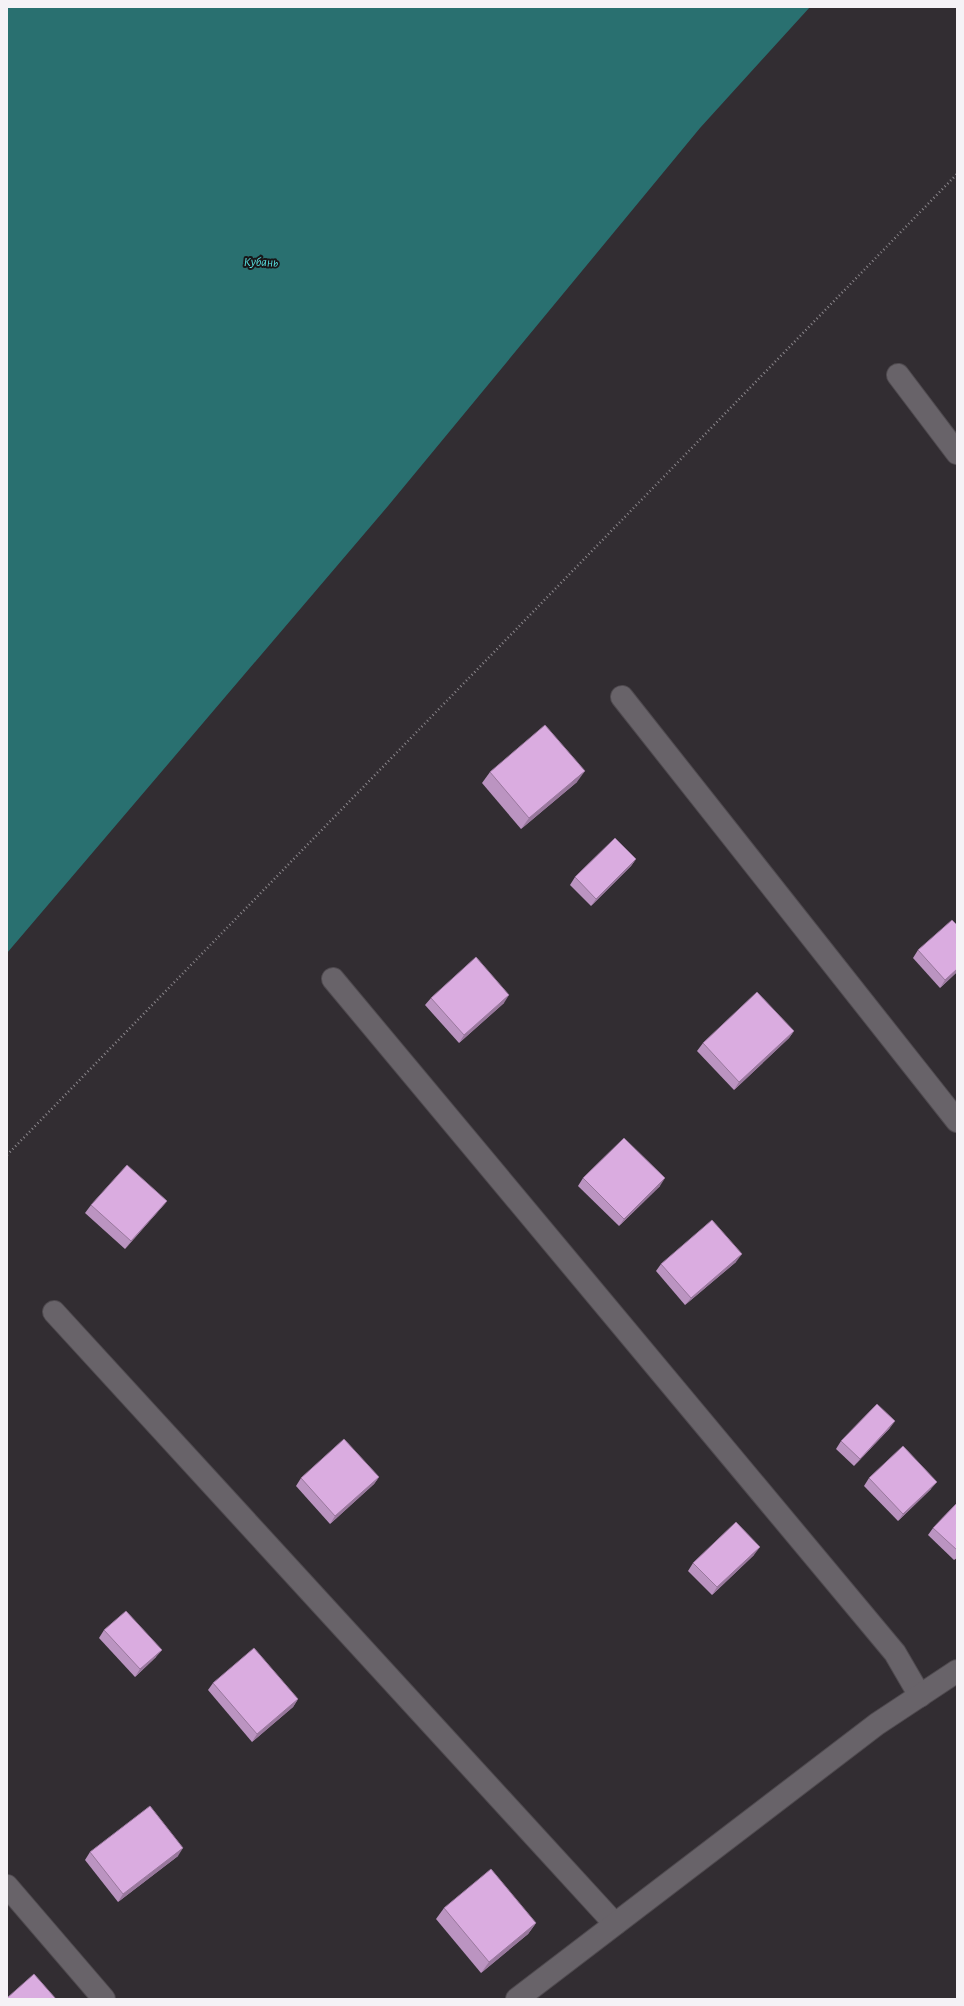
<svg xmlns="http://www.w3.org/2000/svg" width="964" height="2006" font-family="'Alegreya Sans',sans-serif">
	<rect width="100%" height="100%" fill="#322d32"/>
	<polygon fill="#297070" points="7,7 810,7 700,128 388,506 7,953"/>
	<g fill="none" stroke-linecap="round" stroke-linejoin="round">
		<defs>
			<g id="minor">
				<polyline points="898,375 957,453"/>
				<polyline points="622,697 957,1121"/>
				<polyline points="333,979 895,1653 920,1696"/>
				<polyline points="54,1312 615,1924"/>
				<polyline points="7,1886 104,1999"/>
				<polyline points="517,1999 877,1724 957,1671"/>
			</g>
		</defs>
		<use href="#minor" stroke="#4f4a4f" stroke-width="24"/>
		<polyline stroke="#8d898e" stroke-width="2.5" stroke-dasharray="1 3" stroke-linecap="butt" points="7,1155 957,174"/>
		<use href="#minor" stroke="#686369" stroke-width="22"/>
	</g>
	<g fill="#bb94c1">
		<polygon points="490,772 577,782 521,829 482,783"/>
		<polygon points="636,859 631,866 591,906 570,885 575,877"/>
		<polygon points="957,925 957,972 940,988 913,958 918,950"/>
		<polygon points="431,998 504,1003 459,1043 425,1005"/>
		<polygon points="794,1031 789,1038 734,1090 697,1051 703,1043"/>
		<polygon points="583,1178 660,1186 619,1226 578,1186"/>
		<polygon points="167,1201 161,1208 125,1249 85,1213 91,1205"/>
		<polygon points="736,1262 685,1305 656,1271 661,1264"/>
		<polygon points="890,1428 854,1466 836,1449 841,1441"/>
		<polygon points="379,1477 374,1484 330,1524 296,1486 301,1478"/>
		<polygon points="869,1478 931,1489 898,1521 864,1486"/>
		<polygon points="957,1503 957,1558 954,1560 928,1535 933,1528"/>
		<polygon points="754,1555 712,1595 688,1571 693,1563"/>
		<polygon points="104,1630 156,1657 135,1677 99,1638"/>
		<polygon points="213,1683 298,1699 293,1707 252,1742 208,1690"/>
		<polygon points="90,1852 178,1856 118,1902 85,1860"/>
		<polygon points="444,1908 536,1923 528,1934 481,1973 436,1919"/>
	</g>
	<g fill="#99789d">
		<polygon points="585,771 577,782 521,829 529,818"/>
		<polygon points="636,859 631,866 591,906 596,899"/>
		<polygon points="957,969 957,972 940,988 945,980"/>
		<polygon points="509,995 504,1003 459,1043 464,1035"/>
		<polygon points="794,1031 789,1038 734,1090 739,1082"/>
		<polygon points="665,1178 660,1186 619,1226 624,1219"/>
		<polygon points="167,1201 161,1208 125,1249 131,1241"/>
		<polygon points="742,1254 736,1262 685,1305 691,1298"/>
		<polygon points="895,1421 890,1428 854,1466 860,1459"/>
		<polygon points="379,1477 374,1484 330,1524 335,1516"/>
		<polygon points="937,1482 931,1489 898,1521 903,1514"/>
		<polygon points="760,1547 754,1555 712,1595 717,1587"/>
		<polygon points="162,1650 156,1657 135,1677 140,1669"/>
		<polygon points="298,1699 293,1707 252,1742 257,1734"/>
		<polygon points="183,1848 178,1856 118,1902 123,1894"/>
		<polygon points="536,1923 528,1934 481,1973 489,1962"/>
	</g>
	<g fill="#daace0" stroke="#99789d">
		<polygon points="545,725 585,771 529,818 490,772"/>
		<polygon points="615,838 636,859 596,899 575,877"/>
		<polygon points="952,920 957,925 957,969 945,980 918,950"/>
		<polygon points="476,957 509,995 464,1035 431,998"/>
		<polygon points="757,992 794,1031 739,1082 703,1043"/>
		<polygon points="624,1138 665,1178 624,1219 583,1178"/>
		<polygon points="127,1165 167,1201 131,1241 91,1205"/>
		<polygon points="712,1220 742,1254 691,1298 661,1264"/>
		<polygon points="877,1404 895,1421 860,1459 841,1441"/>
		<polygon points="344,1439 379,1477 335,1516 301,1478"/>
		<polygon points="903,1446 937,1482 903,1514 869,1478"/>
		<polygon points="957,1503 957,1550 933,1528"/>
		<polygon points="736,1522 760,1547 717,1587 693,1563"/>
		<polygon points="126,1611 162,1650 140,1669 104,1630"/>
		<polygon points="254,1648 298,1699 257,1734 213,1683"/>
		<polygon points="150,1806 183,1848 123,1894 90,1852"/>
		<polygon points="491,1869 536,1923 489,1962 444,1908"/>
		<polygon points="34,1974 56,1999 7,1999 7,1998"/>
	</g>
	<g text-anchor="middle" stroke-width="4" stroke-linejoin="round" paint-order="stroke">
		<g font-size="13" font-style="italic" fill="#57e0e0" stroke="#181618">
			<text x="261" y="266">Кубань</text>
		</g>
	</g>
	<rect width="964" height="2006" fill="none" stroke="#f5f2f6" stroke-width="16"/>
</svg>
